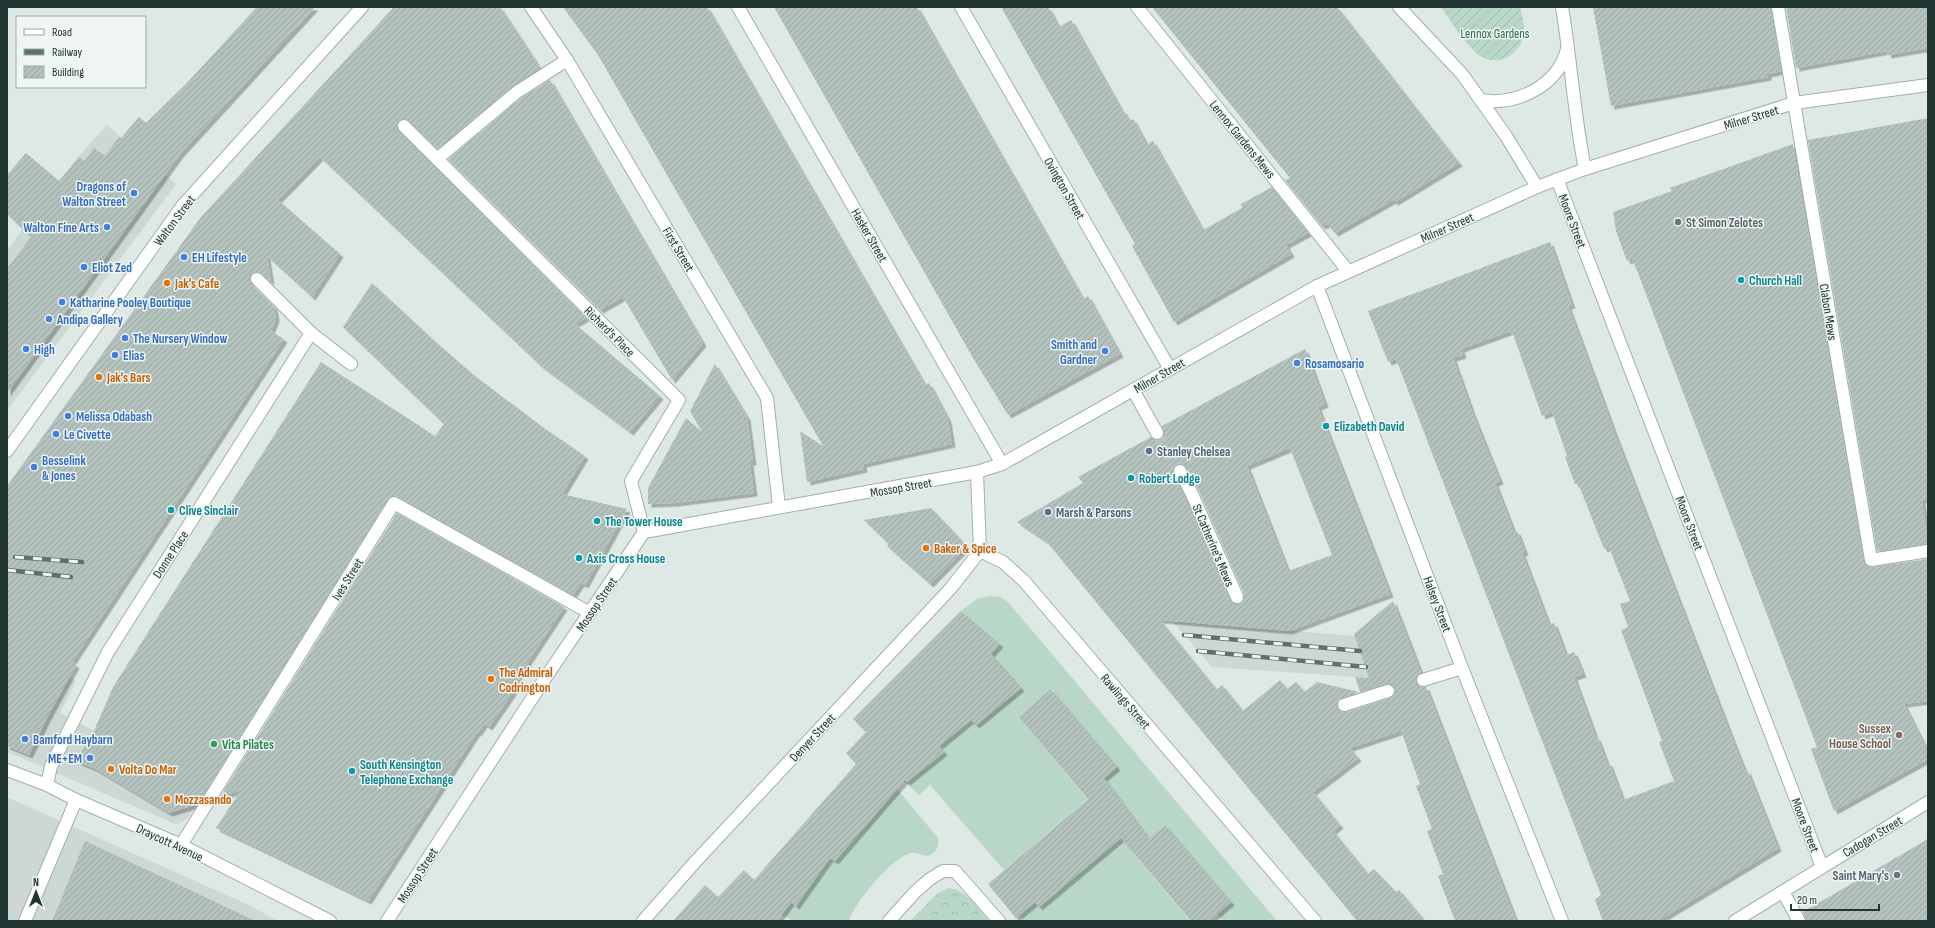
<svg xmlns="http://www.w3.org/2000/svg" width="1935" height="928" font-family="'Sofia Sans Condensed',sans-serif">
	<defs>
		<pattern id="forest-crowns" width="20" height="18" patternUnits="userSpaceOnUse"><rect width="20" height="18" fill="#b9d7c6"/><path d="M2 6a3 3 0 1 1 6 0M12 15a3 3 0 1 1 6 0" fill="none" stroke="#9fb9ab"/></pattern>
		<pattern id="garden-furrows" width="10" height="10" patternUnits="userSpaceOnUse"><rect width="10" height="10" fill="#b9d7c6"/><path d="M-1 1l2-2M0 10L10 0M9 11l2-2" fill="none" stroke="#9fb9ab"/></pattern>
		<pattern id="building-hatch" width="6" height="6" patternUnits="userSpaceOnUse"><rect width="6" height="6" fill="#b4c2be"/><path d="M-1 1l2-2M0 6l6-6M5 7l2-2" fill="none" stroke="#9aa7a4"/></pattern>
		<filter id="shadow"><feDropShadow dx="3.5" dy="3.5" stdDeviation="0" flood-color="#0004"/></filter>
	</defs>
	<rect width="100%" height="100%" fill="#dee8e5"/>
	<g fill="#cdd7d4">
		<polygon points="107,125 176,184 7,411 7,250 78,157"/>
		<polygon points="1172,621 1355,636 1370,678 1212,667"/>
		<polygon points="7,638 76,681 60,713 206,789 188,818 178,824 173,823 7,752"/>
		<polygon points="7,797 251,906 278,921 7,921"/>
	</g>
	<g fill="#b9d7c6">
		<polygon points="989,596 1000,597 1008,602 1277,921 1223,921 1217,914 1231,902 1165,825 1133,853 1190,921 1024,921 1019,915 1035,901 1039,907 1062,888 1058,882 1088,857 1092,862 1115,843 1110,837 1133,817 1104,778 1117,767 1052,689 1019,717 1087,799 1004,870 930,785 919,795 900,778 918,764 923,770 944,752 939,746 971,720 977,725 997,708 991,654 1000,644 961,611 977,599"/>
		<path d="M894,785L938,838C939,847 937,851 929,856C924,856 915,852 911,853C891,858 855,902 849,921H793L781,914L792,903L796,906L807,890L805,886L830,857L835,861L849,845L867,817L871,819L887,801Z"/>
	</g>
	<path fill="url(#forest-crowns)" d="M949,888C968,891 977,907 989,921H910L938,893Z"/>
	<path fill="url(#garden-furrows)" d="M1441,7H1520C1522,16 1525,26 1524,34C1521,53 1499,67 1482,57C1469,50 1450,20 1441,7Z"/>
	<g fill="url(#building-hatch)" fill-rule="evenodd" filter="url(#shadow)">
		<polygon points="257,7 315,7 180,154 7,393 7,269 31,237 7,214 7,175 26,153 59,181 79,157 84,161 94,148 105,156 119,137 121,138 139,117 146,123 186,84"/>
		<polygon points="394,7 500,7 540,68 512,86 438,149 406,119 398,121 397,128 586,318 575,324 660,396 630,432 541,366 320,157 278,200 340,254 312,297 267,256 271,282 259,272 251,274 250,277 251,284 274,307 276,318 271,331 284,339 72,662 76,665 47,718 29,755 7,746 7,486 201,217"/>
		<polygon points="563,7 707,7 925,385 929,383 948,419 952,444 863,464 864,469 807,482 800,431 823,446 598,55"/>
		<polygon points="774,7 917,7 1083,299 1088,296 1120,354 1008,415 973,358"/>
		<polygon points="1001,7 1048,7 1059,27 1071,20 1122,111 1123,110 1129,121 1133,119 1147,145 1153,141 1203,230 1242,208 1241,204 1272,187 1308,233 1286,245 1291,254 1174,322 1132,246 1135,244"/>
		<polygon points="1152,7 1337,7 1459,163 1395,202 1393,200 1335,233 1327,224 1322,226 1285,180 1290,178"/>
		<polygon points="1593,7 1771,7 1781,71 1768,74 1768,77 1611,106"/>
		<polygon points="1786,7 1928,7 1928,48 1888,55 1887,51 1796,68"/>
		<polygon points="550,80 703,343 672,380 623,297 600,310 448,159 521,98"/>
		<polygon points="1928,118 1928,499 1922,500 1928,544 1877,551 1808,140"/>
		<polygon points="1793,144 1864,562 1868,567 1872,567 1928,559 1928,701 1904,704 1928,752 1928,759 1834,811 1811,749 1817,747 1638,273 1632,259 1627,261 1616,231 1613,212 1672,191 1670,188"/>
		<path d="M1550,242L1572,305L1568,306L1616,437L1745,772L1747,770L1778,848L1658,921H1603L1595,900L1601,895L1396,359L1388,362L1368,311ZM1511,331L1512,335L1513,334L1542,416L1552,412L1567,456L1565,457L1575,484L1578,483L1604,549L1609,547L1630,601L1620,604L1628,627L1621,630L1662,741L1659,742L1674,781L1623,800L1609,763H1607L1597,737L1596,738L1577,686L1574,677L1583,674L1574,652L1566,655L1554,623L1549,625L1522,553L1525,552L1517,531L1514,532L1495,483L1500,481L1474,417L1453,358L1463,355L1461,349Z"/>
		<polygon points="372,283 439,345 475,376 544,428 585,456 562,494 627,509 585,585 581,583 573,595 398,496 390,497 198,804 169,813 95,769 76,761 94,731 113,687 321,362 435,436 444,424 343,327"/>
		<path d="M1305,349L1325,404L1318,407L1390,594L1289,631L1160,620L1217,690L1222,685L1243,711L1280,680L1287,689L1296,682L1305,692L1317,682L1359,692L1338,700L1337,708L1339,711L1346,712L1390,698L1395,693V688L1389,684L1360,692L1355,677L1369,678L1354,634L1393,601L1421,673L1416,678V683L1421,687H1426L1516,921H1455L1438,876L1443,874L1427,831L1432,829L1416,786L1420,784L1401,731L1350,748L1358,758L1313,792L1340,825L1333,831L1368,874L1374,869L1396,892L1399,890L1425,921H1357L1047,542L1017,522L1083,483L1078,477L1151,437L1156,440L1161,439L1164,434L1162,426ZM1290,448L1332,555L1288,571L1247,466ZM1180,464L1187,468L1199,491L1244,594L1243,601L1240,604L1233,603L1230,600L1185,497L1173,474L1174,467Z"/>
		<polygon points="715,364 747,417 753,462 750,462 754,493 675,503 648,504 648,488 686,418 702,432 690,411"/>
		<polygon points="931,508 967,546 930,584 887,546 889,544 864,520"/>
		<polygon points="397,513 564,607 517,678 521,680 489,727 484,724 478,733 477,732 368,901 216,828 241,790 220,797"/>
		<polygon points="961,611 1000,644 991,654 1021,688 976,725 971,720 939,746 944,752 907,782 905,780 835,861 830,858 796,906 791,902 777,921 673,921 705,885 718,897 744,870 754,880 856,764 846,753 866,732 853,719"/>
		<polygon points="1051,689 1117,767 1104,778 1149,839 1165,825 1231,902 1209,921 1191,921 1121,838 1039,907 1035,902 1016,918 988,884 1088,799 1019,717"/>
		<polygon points="1928,839 1928,921 1806,921 1803,912"/>
		<polygon points="85,841 205,897 255,921 52,921"/>
	</g>
	<g fill="none" stroke-linecap="round" stroke-linejoin="round">
		<polyline stroke="#b8c4c1" stroke-width="12" stroke-dasharray="12 6" stroke-linecap="butt" points="1157,433 1180,471"/>
		<defs>
			<g id="lane">
				<polyline points="1423,680 1462,668"/>
				<polyline points="1344,705 1388,691"/>
				<polyline points="1783,892 1799,921"/>
				<polyline points="889,921 915,892 930,879 943,871 955,871 999,921"/>
			</g>
			<g id="street">
				<polyline points="531,7 567,60 767,398 779,507"/>
				<polyline points="738,7 1002,464"/>
				<polyline points="961,7 1170,369"/>
				<polyline points="1137,7 1348,271"/>
				<polyline points="1399,7 1462,74 1506,136 1537,187"/>
				<path d="M1562,7C1571,61 1574,115 1585,169"/>
				<polyline points="1778,7 1871,560 1928,551"/>
				<path d="M1481,100C1516,106 1558,86 1567,49"/>
				<polyline points="404,126 679,400 631,481 644,532"/>
				<polyline points="437,159 517,92 567,60"/>
				<polyline points="1557,179 1822,867"/>
				<polyline points="1317,286 1462,668 1562,921"/>
				<polyline points="311,333 351,364"/>
				<polyline points="1133,390 1157,433"/>
				<polyline points="7,451 183,205 362,7"/>
				<polyline points="1180,471 1192,494 1237,597"/>
				<polyline points="977,472 980,551"/>
				<polyline points="980,551 1003,562 1024,581 1315,921"/>
				<polyline points="7,770 47,785 76,800 181,845 330,921"/>
				<polyline points="47,785 51,766 108,652 311,333 257,279"/>
				<polyline points="181,845 394,503 590,613"/>
				<polyline points="25,921 76,800"/>
				<polyline points="387,921 544,680 644,532 977,472 1002,464 1317,286 1537,187 1585,169 1794,103 1928,85"/>
				<polyline points="643,921 696,861 951,588 980,551"/>
				<polyline points="1735,921 1928,802"/>
			</g>
		</defs>
		<use href="#lane" stroke="#a2afac" stroke-width="14"/>
		<use href="#street" stroke="#a2afac" stroke-width="14"/>
		<use href="#lane" stroke="#fff" stroke-width="12"/>
		<use href="#street" stroke="#fff" stroke-width="12"/>
		<defs>
			<g id="rail">
				<polyline points="15,557 82,562"/>
				<polyline points="7,570 71,577"/>
				<polyline points="1184,635 1360,651"/>
				<polyline points="1198,651 1366,667"/>
			</g>
		</defs>
		<use href="#rail" stroke="#5b726f" stroke-width="4.5"/>
		<use href="#rail" stroke="#eef5f3" stroke-width="3" stroke-dasharray="9" stroke-linecap="butt"/>
	</g>
	<g fill="#3f7fe0" stroke="#eef5f3" stroke-width="1.5">
		<circle cx="134" cy="193" r="4"/>
		<circle cx="107" cy="227" r="4"/>
		<circle cx="184" cy="257" r="4"/>
		<circle cx="84" cy="267" r="4"/>
		<circle cx="62" cy="302" r="4"/>
		<circle cx="49" cy="319" r="4"/>
		<circle cx="125" cy="338" r="4"/>
		<circle cx="26" cy="349" r="4"/>
		<circle cx="1105" cy="351" r="4"/>
		<circle cx="115" cy="355" r="4"/>
		<circle cx="1297" cy="363" r="4"/>
		<circle cx="68" cy="416" r="4"/>
		<circle cx="56" cy="434" r="4"/>
		<circle cx="34" cy="467" r="4"/>
		<circle cx="25" cy="739" r="4"/>
		<circle cx="90" cy="758" r="4"/>
	</g>
	<g fill="#6b7280" stroke="#eef5f3" stroke-width="1.5">
		<circle cx="1678" cy="222" r="4"/>
		<circle cx="1897" cy="875" r="4"/>
	</g>
	<g fill="#0f9aa8" stroke="#eef5f3" stroke-width="1.5">
		<circle cx="1741" cy="280" r="4"/>
		<circle cx="1326" cy="426" r="4"/>
		<circle cx="1131" cy="478" r="4"/>
		<circle cx="171" cy="510" r="4"/>
		<circle cx="597" cy="521" r="4"/>
		<circle cx="579" cy="558" r="4"/>
		<circle cx="352" cy="771" r="4"/>
	</g>
	<g fill="#e8710a" stroke="#eef5f3" stroke-width="1.5">
		<circle cx="167" cy="283" r="4"/>
		<circle cx="99" cy="377" r="4"/>
		<circle cx="926" cy="548" r="4"/>
		<circle cx="491" cy="679" r="4"/>
		<circle cx="111" cy="769" r="4"/>
		<circle cx="167" cy="799" r="4"/>
	</g>
	<g fill="#5c6f8a" stroke="#eef5f3" stroke-width="1.5">
		<circle cx="1149" cy="451" r="4"/>
		<circle cx="1048" cy="512" r="4"/>
	</g>
	<circle fill="#8d6e63" stroke="#eef5f3" stroke-width="1.5" cx="1899" cy="735" r="4"/>
	<circle fill="#2e9e5b" stroke="#eef5f3" stroke-width="1.5" cx="214" cy="744" r="4"/>
	<g text-anchor="middle" stroke-width="3" stroke-linejoin="round" paint-order="stroke">
		<g font-size="13" fill="#30684f" stroke="#eef5f3">
			<text x="1495" y="38">Lennox Gardens</text>
		</g>
		<g font-size="13" fill="#213633" stroke="#eef5f3">
			<text transform="translate(1751 117) rotate(-17)" y="5">Milner Street</text>
			<text transform="translate(1243 139) rotate(51)" y="5">Lennox Gardens Mews</text>
			<text transform="translate(1065 188) rotate(60)" y="5">Ovington Street</text>
			<text transform="translate(174 220) rotate(-53)" y="5">Walton Street</text>
			<text transform="translate(1573 221) rotate(69)" y="5">Moore Street</text>
			<text transform="translate(1447 227) rotate(-24)" y="5">Milner Street</text>
			<text transform="translate(870 235) rotate(60)" y="5">Hasker Street</text>
			<text transform="translate(679 249) rotate(59)" y="5">First Street</text>
			<text transform="translate(1829 312) rotate(81)" y="5">Clabon Mews</text>
			<text transform="translate(610 331) rotate(45)" y="5">Richard's Place</text>
			<text transform="translate(1159 375) rotate(-30)" y="5">Milner Street</text>
			<text transform="translate(901 487) rotate(-10)" y="5">Mossop Street</text>
			<text transform="translate(1690 523) rotate(69)" y="5">Moore Street</text>
			<text transform="translate(1214 545) rotate(67)" y="5">St Catherine's Mews</text>
			<text transform="translate(170 554) rotate(-57)" y="5">Donne Place</text>
			<text transform="translate(347 579) rotate(-58)" y="5">Ives Street</text>
			<text transform="translate(596 604) rotate(-56)" y="5">Mossop Street</text>
			<text transform="translate(1438 604) rotate(69)" y="5">Halsey Street</text>
			<text transform="translate(1126 701) rotate(49)" y="5">Rawlings Street</text>
			<text transform="translate(812 737) rotate(-47)" y="5">Denyer Street</text>
			<text transform="translate(1806 825) rotate(69)" y="5">Moore Street</text>
			<text transform="translate(1872 836) rotate(-31)" y="5">Cadogan Street</text>
			<text transform="translate(170 842) rotate(25)" y="5">Draycott Avenue</text>
			<text transform="translate(417 875) rotate(-57)" y="5">Mossop Street</text>
		</g>
		<g font-size="13" font-weight="bold" fill="#366cbe" stroke="#eef5f3" text-anchor="start">
			<text x="126" y="191" text-anchor="end">Dragons of<tspan x="126" dy="15">Walton Street</tspan></text>
			<text x="99" y="232" text-anchor="end">Walton Fine Arts</text>
			<text x="192" y="262">EH Lifestyle</text>
			<text x="92" y="272">Eliot Zed</text>
			<text x="70" y="307">Katharine Pooley Boutique</text>
			<text x="57" y="324">Andipa Gallery</text>
			<text x="133" y="343">The Nursery Window</text>
			<text x="1097" y="349" text-anchor="end">Smith and<tspan x="1097" dy="15">Gardner</tspan></text>
			<text x="34" y="354">High</text>
			<text x="123" y="360">Elias</text>
			<text x="1305" y="368">Rosamosario</text>
			<text x="76" y="421">Melissa Odabash</text>
			<text x="64" y="439">Le Civette</text>
			<text x="42" y="465">Besselink<tspan x="42" dy="15">&amp; Jones</tspan></text>
			<text x="33" y="744">Bamford Haybarn</text>
			<text x="82" y="763" text-anchor="end">ME+EM</text>
		</g>
		<g font-size="13" font-weight="bold" fill="#5b616d" stroke="#eef5f3" text-anchor="start">
			<text x="1686" y="227">St Simon Zelotes</text>
			<text x="1889" y="880" text-anchor="end">Saint Mary's</text>
		</g>
		<g font-size="13" font-weight="bold" fill="#0d838f" stroke="#eef5f3" text-anchor="start">
			<text x="1749" y="285">Church Hall</text>
			<text x="1334" y="431">Elizabeth David</text>
			<text x="1139" y="483">Robert Lodge</text>
			<text x="179" y="515">Clive Sinclair</text>
			<text x="605" y="526">The Tower House</text>
			<text x="587" y="563">Axis Cross House</text>
			<text x="360" y="769">South Kensington<tspan x="360" dy="15">Telephone Exchange</tspan></text>
		</g>
		<g font-size="13" font-weight="bold" fill="#c56008" stroke="#eef5f3" text-anchor="start">
			<text x="175" y="288">Jak's Cafe</text>
			<text x="107" y="382">Jak's Bars</text>
			<text x="934" y="553">Baker &amp; Spice</text>
			<text x="499" y="677">The Admiral<tspan x="499" dy="15">Codrington</tspan></text>
			<text x="119" y="774">Volta Do Mar</text>
			<text x="175" y="804">Mozzasando</text>
		</g>
		<g font-size="13" font-weight="bold" fill="#4e5e75" stroke="#eef5f3" text-anchor="start">
			<text x="1157" y="456">Stanley Chelsea</text>
			<text x="1056" y="517">Marsh &amp; Parsons</text>
		</g>
		<g font-size="13" font-weight="bold" fill="#785e54" stroke="#eef5f3" text-anchor="end">
			<text x="1891" y="733">Sussex<tspan x="1891" dy="15">House School</tspan></text>
		</g>
		<g font-size="13" font-weight="bold" fill="#27864d" stroke="#eef5f3" text-anchor="start">
			<text x="222" y="749">Vita Pilates</text>
		</g>
	</g>
	<rect width="1935" height="928" fill="none" stroke="#213633" stroke-width="16"/>
	<rect x="16" y="16" width="130" height="72" fill="#eef5f3" stroke="#9ca9a6"/>
	<rect x="24" y="29" width="20" height="6" fill="#ffffff" stroke="#9ca9a6"/>
	<text x="52" y="36" font-size="12" fill="#213633">Road</text>
	<rect x="24" y="49" width="20" height="6" fill="#5b726f" stroke="#9ca9a6"/>
	<text x="52" y="56" font-size="12" fill="#213633">Railway</text>
	<rect x="24" y="66" width="20" height="12" fill="url(#building-hatch)" stroke="#9ca9a6"/>
	<text x="52" y="76" font-size="12" fill="#213633">Building</text>
	<g transform="translate(36 892)" stroke="#eef5f3" stroke-width="3" paint-order="stroke">
	<path d="M0-3L7 15L0 10L-7 15Z" fill="#213633"/>
	<text y="-6" font-size="11" font-weight="bold" text-anchor="middle" fill="#213633">N</text>
	</g>
	<path d="M1791 904v6h88v-6" fill="none" stroke="#213633" stroke-width="2"/>
	<text x="1797" y="904" font-size="12" fill="#213633" stroke="#eef5f3" stroke-width="3" paint-order="stroke">20 m</text>
</svg>
